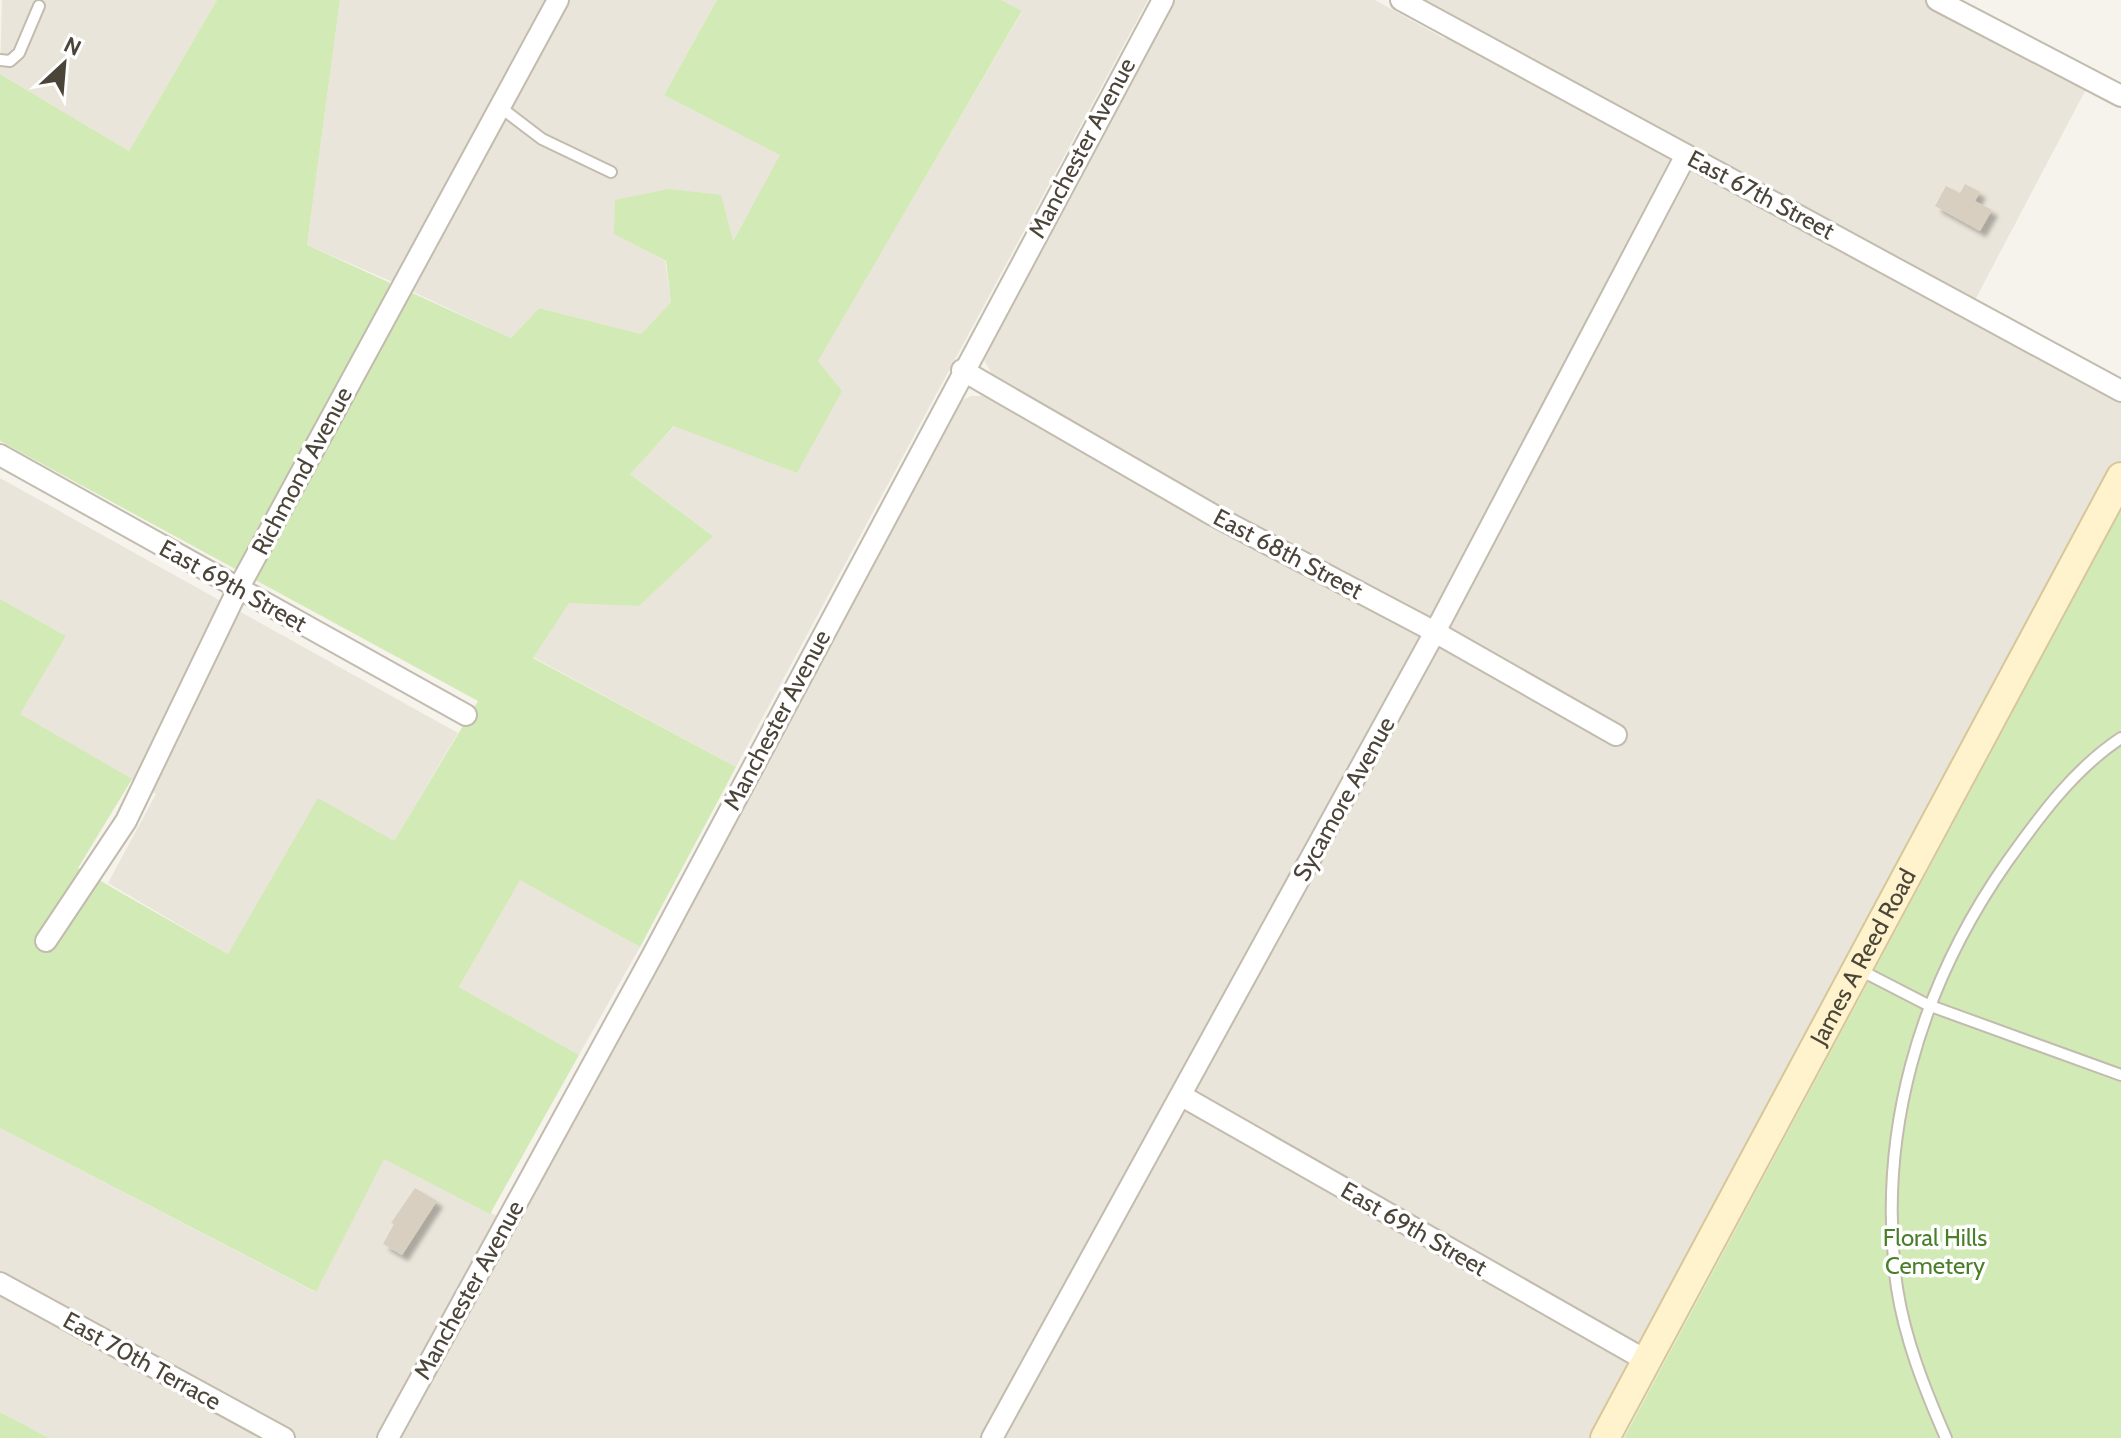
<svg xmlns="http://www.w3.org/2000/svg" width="2121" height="1438" font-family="Cabin,sans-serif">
	<defs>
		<filter id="shadow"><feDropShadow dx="6" dy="6" stdDeviation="2" flood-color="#0004"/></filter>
	</defs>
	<rect width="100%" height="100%" fill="#f6f3ec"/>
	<g fill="#eae5da">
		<polygon points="2,0 217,0 129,151 0,74"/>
		<polygon points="340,0 549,0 395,283 307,245"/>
		<polygon points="568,0 717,0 664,95 781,155 732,242 615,234 665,261 671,302 641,334 539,308 511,338 407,289"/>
		<polygon points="1001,0 1148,0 736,767 533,657 569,602 639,606 712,535 629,473 675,426 797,473 817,361 1022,12"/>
		<polygon points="1175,0 1375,0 1445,39 1457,17 1426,0 1954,0 2093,76 1965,319 2121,402 2121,460 1591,1438 49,1438 0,1412 0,1128 315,1292 384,1158 515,1225 960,401 971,396 989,396 1197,498 993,376 984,360"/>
		<polygon points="0,478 458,733 394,841 228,954 108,883 156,794 19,714 66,636 0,599"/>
		<polygon points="520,879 640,947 579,1055 459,987"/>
	</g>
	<g fill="#d2eab5">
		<polygon points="217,0 340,0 307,245 511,338 539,308 641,334 671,302 666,261 614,234 615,200 669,189 721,195 733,241 780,155 664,95 717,0 1001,0 1022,11 818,361 842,391 797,473 674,426 630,474 713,536 639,606 569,603 533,658 736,767 640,947 520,880 459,987 579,1055 490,1214 384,1159 316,1292 0,1128 0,599 66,636 20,714 132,779 78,868 228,954 318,798 394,841 478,701 0,441 0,74 129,151"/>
		<polygon points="2121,510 2121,1438 1624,1438"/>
		<polygon points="0,1412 49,1438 0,1438"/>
	</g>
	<g fill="#d8cfc1" filter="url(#shadow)">
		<polygon points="1965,184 1980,192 1975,201 1992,210 1980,231 1935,206 1946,186 1960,193"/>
		<polygon points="415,1188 437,1201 402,1255 383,1244 394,1224 391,1223"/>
	</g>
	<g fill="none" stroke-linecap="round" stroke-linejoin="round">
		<defs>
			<g id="lane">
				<polyline points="0,60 10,61 19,53 39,6"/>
				<polyline points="500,107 542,139 611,172"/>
				<polyline points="1860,970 1928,1005 2121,1075"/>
				<path d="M1946,1438C1925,1390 1905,1340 1897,1288C1876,1135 1919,988 2007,862C2039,817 2074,769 2121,738"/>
			</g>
			<g id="street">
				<polyline points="1401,0 2121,391"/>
				<polyline points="1937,0 2121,96"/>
				<polyline points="962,370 1213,515 1435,632 1616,735"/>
				<polyline points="0,455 466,715"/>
				<polyline points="46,941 126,821 238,589 558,0"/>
				<polyline points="1182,1096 1647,1361"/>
				<polyline points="0,1283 284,1438"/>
				<polyline points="388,1438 651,958 1163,0"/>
				<polyline points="992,1438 1435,632 1686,155"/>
			</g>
			<g id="secondary">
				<path id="s1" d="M1605,1438L2121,477"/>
			</g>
		</defs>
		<use href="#lane" stroke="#c2bbae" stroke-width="14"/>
		<use href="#street" stroke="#c2bbae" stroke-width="24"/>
		<use href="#secondary" stroke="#d6c79b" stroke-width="32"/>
		<use href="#lane" stroke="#fff" stroke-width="10"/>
		<use href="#street" stroke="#fff" stroke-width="20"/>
		<use href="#secondary" stroke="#fff3cd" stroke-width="28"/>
	</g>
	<g text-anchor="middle" stroke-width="7" stroke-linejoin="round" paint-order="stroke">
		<g font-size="24" fill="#4b4439" stroke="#fff">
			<text transform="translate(1082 148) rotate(-62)" y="8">Manchester Avenue</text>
			<text transform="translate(1761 195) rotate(28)" y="8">East 67th Street</text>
			<text transform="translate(302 471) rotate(-62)" y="8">Richmond Avenue</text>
			<text transform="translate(1288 554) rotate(28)" y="8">East 68th Street</text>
			<text transform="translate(233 586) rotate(29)" y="8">East 69th Street</text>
			<text transform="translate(777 720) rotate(-62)" y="8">Manchester Avenue</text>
			<text transform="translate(1344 799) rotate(-61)" y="8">Sycamore Avenue</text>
			<text dy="8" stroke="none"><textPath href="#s1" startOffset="546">James A Reed Road</textPath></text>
			<text transform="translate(1414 1229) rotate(30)" y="8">East 69th Street</text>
			<text transform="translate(469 1290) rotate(-61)" y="8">Manchester Avenue</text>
			<text transform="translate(142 1361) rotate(29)" y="8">East 70th Terrace</text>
		</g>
		<g font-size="24" fill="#4a7f2a" stroke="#fff">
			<text x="1935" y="1246">Floral Hills<tspan x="1935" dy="28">Cemetery</tspan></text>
		</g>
	</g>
	<g transform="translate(64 64) rotate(26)" stroke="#ffffff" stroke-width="6" paint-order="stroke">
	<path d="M0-6L14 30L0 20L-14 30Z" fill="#4b4439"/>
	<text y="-12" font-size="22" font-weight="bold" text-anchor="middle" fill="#4b4439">N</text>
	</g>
</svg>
